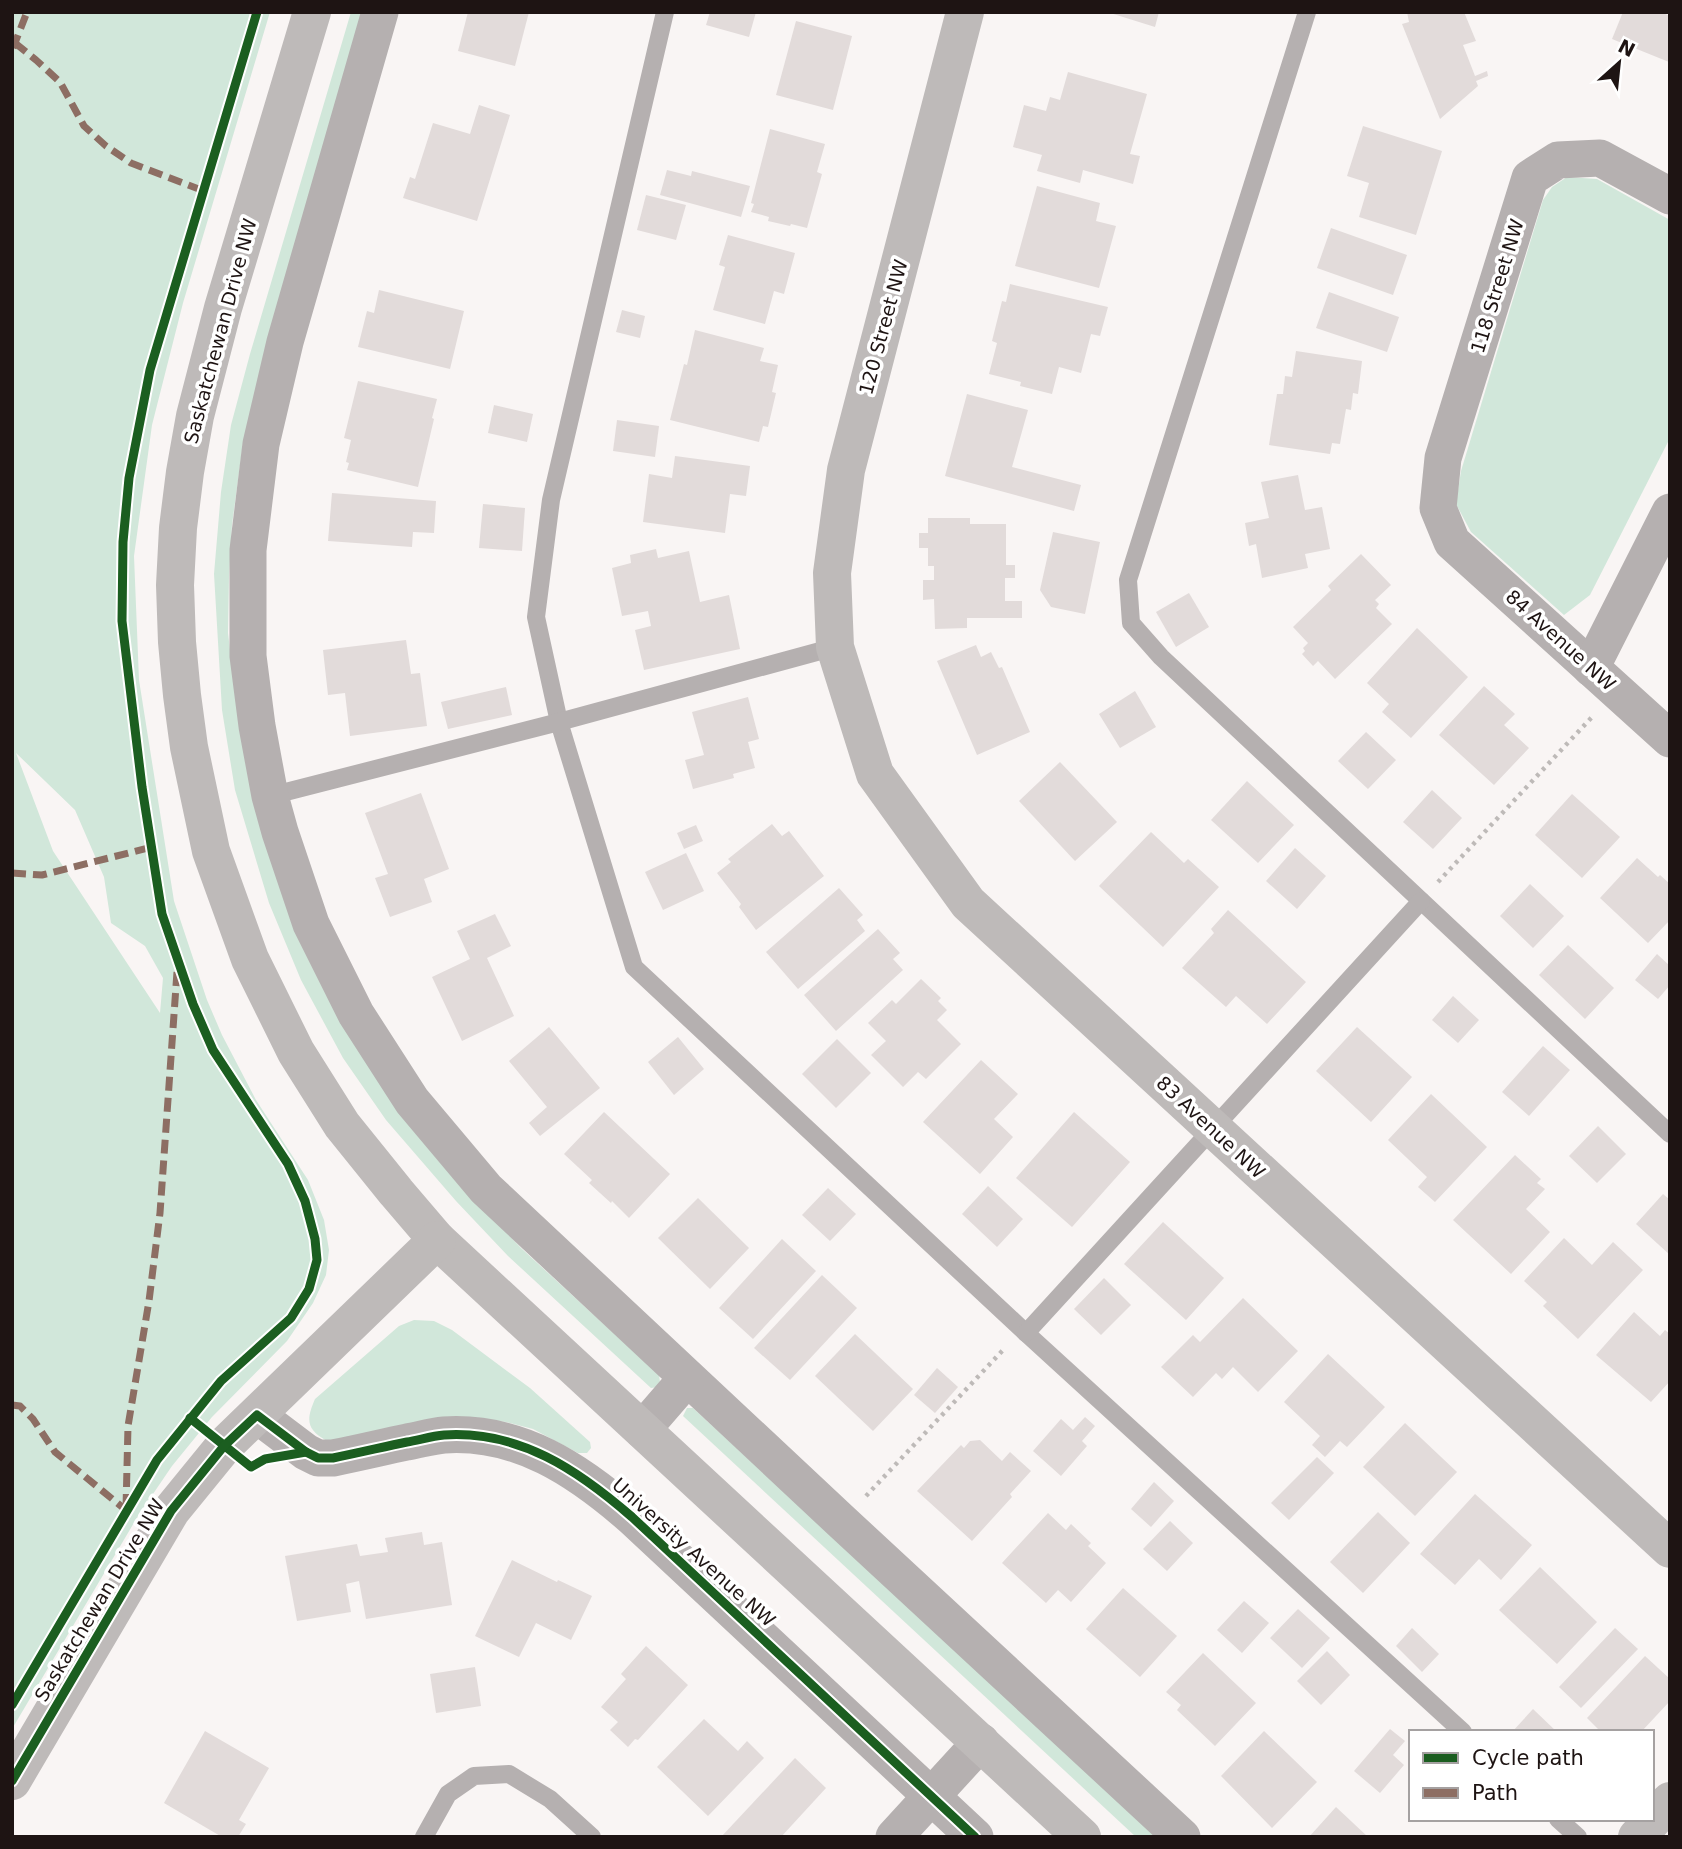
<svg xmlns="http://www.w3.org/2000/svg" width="1682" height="1849" font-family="'DejaVu Sans',sans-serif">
	<rect width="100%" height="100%" fill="#f9f5f4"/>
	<g fill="#d1e7da" fill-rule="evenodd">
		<path d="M12,12H270L183,303L152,425L134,556L139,680L174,901L207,1000L222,1035L256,1100L308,1180L324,1220L329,1250L326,1275L313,1303L287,1341L212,1417L172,1466L138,1516L12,1729ZM16,753L75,810L104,877L111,923L145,946L163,978L160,1013L53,851Z"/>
		<polygon points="351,12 368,12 243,443 232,525 229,577 228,633 237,707 372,1071 437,1159 521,1248 659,1375 660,1382 658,1387 651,1388 508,1256 456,1201 386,1120 343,1058 301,980 269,903 235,790 222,710 214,574 221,492 231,425 250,354"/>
		<polygon points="1567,177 1597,179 1670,220 1670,438 1590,595 1564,615 1471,532 1456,504 1461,471 1543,200 1552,187"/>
		<path d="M414,1320L434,1321L452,1330L530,1388L590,1442L591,1448L587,1453H578L533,1429L506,1422L474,1418L327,1441C306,1429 306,1420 315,1399L399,1326Z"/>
		<polygon points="687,1408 693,1408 1158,1837 1136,1837 683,1416"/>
	</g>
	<g fill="#e2dbda">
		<polygon points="468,12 529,12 515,66 458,51"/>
		<polygon points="710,12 756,12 749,37 706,25"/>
		<polygon points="1107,12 1159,12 1155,27"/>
		<polygon points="1407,12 1464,12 1476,41 1463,45 1475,76 1487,71 1488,76 1476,81 1478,86 1440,119 1402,24 1409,22"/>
		<polygon points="1623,12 1661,12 1670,16 1669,62 1612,39"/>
		<polygon points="796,21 852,36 833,110 776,95"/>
		<polygon points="1068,72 1147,94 1130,154 1140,156 1133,184 1083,170 1080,183 1037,171 1042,155 1013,147 1024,105 1046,111 1050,97 1060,100"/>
		<polygon points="479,105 510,115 477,221 403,198 410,177 415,179 433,123 470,134"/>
		<polygon points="1363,126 1442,151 1416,235 1359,217 1369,183 1347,176"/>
		<polygon points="770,129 825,144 817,172 822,174 807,228 791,224 790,226 768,221 769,217 751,212 754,204 751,203"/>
		<polygon points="667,170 691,176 692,171 750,186 741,217 660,195"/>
		<polygon points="1037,186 1100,203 1096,221 1116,226 1099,288 1015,266"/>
		<polygon points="646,195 686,205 676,240 637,230"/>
		<polygon points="1331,228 1407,255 1393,295 1317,268"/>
		<polygon points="728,235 795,253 784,294 774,291 765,324 713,310 725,267 719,265"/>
		<polygon points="1010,284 1108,307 1100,336 1091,334 1081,373 1059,367 1052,394 1020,386 1021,382 989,374 997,343 992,341 1002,301 1006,302"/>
		<polygon points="379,290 464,311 450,369 358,347 367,311 374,313"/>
		<polygon points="1329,292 1399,317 1387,352 1316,328"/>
		<polygon points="622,310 645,316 640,338 616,332"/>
		<polygon points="695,330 764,348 760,361 778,365 772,392 776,393 768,427 763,426 759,442 670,420 684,364 687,365"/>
		<polygon points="1296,351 1362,361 1358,394 1353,393 1351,410 1346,409 1340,444 1332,443 1330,454 1269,445 1277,394 1283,394 1285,376 1292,377"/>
		<polygon points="358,381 437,399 432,418 434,419 418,487 347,470 349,463 346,462 351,440 344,438"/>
		<polygon points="967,394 1028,410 1012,467 1081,485 1074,511 945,476"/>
		<polygon points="494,405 533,414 527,442 488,433"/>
		<polygon points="617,420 659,426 655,457 613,451"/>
		<polygon points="675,456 750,466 746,496 730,494 725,533 643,522 649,474 672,478"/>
		<polygon points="1298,475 1305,510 1322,507 1330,549 1305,554 1308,568 1262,578 1256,544 1249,546 1245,523 1269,518 1261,482"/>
		<polygon points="332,493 436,501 434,533 413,532 412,547 328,541"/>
		<polygon points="483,504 525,508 522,551 479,548"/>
		<polygon points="928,518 970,518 970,524 1006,524 1006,565 1015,565 1015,578 1005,578 1005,601 1022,601 1022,618 967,618 967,628 935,629 934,599 923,600 923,580 934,580 934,566 928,566 928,548 919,548 919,533 928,533"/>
		<polygon points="1053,532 1100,542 1085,614 1051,607 1040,590"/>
		<polygon points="656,549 658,558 689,551 700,602 729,595 740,649 644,670 635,630 651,626 648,611 622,616 612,568 631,563 630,555"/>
		<polygon points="1361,554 1391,585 1375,600 1379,604 1376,608 1392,624 1335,679 1318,661 1313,666 1302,654 1305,651 1303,648 1308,643 1293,627 1331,590 1328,586"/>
		<polygon points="1189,593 1209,627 1176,647 1156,612"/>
		<polygon points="1417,628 1468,677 1411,738 1382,712 1389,704 1367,683"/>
		<polygon points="406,640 411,674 420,673 427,726 350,736 345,693 328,695 323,650"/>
		<polygon points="976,645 981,657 991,652 999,668 1002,667 1030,732 977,755 937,661"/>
		<polygon points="1484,686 1515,714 1504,725 1529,748 1494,785 1439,735"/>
		<polygon points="506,687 512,715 448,729 441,702"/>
		<polygon points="1135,691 1156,727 1120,748 1099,714"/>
		<polygon points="748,697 759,739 748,742 755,768 733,774 734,778 693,789 685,760 704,755 692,712"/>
		<polygon points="1366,732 1396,760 1368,789 1338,761"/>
		<polygon points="1060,762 1117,822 1075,861 1019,801"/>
		<polygon points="1247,781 1294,825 1258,863 1211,820"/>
		<polygon points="1432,790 1462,818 1433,849 1403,822"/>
		<polygon points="421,793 449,869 424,879 432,902 390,917 375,878 388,874 365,813"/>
		<polygon points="1572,794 1620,837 1582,878 1535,835"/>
		<polygon points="772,824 782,836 789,831 824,876 756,930 739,907 741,904 717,873 731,862 728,859"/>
		<polygon points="696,825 703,841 684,849 677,833"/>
		<polygon points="1151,832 1184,863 1188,859 1219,887 1163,947 1099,886"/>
		<polygon points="1295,848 1326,876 1297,909 1266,881"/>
		<polygon points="686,853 704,891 663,910 645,872"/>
		<polygon points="1637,858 1658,877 1660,875 1670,884 1670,920 1648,943 1600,898"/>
		<polygon points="1530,884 1564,916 1533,948 1500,916"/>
		<polygon points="839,888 863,915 857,920 865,931 798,989 766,952"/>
		<polygon points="1228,910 1306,982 1267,1024 1236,996 1226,1007 1182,968 1214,933 1211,929"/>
		<polygon points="495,914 511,946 487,958 514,1016 462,1041 432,977 470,959 457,931"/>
		<polygon points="878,929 900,953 893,959 903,970 836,1031 804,995"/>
		<polygon points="1568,945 1614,988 1585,1019 1539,975"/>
		<polygon points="1657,954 1670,966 1670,985 1658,999 1635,980"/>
		<polygon points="921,979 941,998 938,1001 947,1010 937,1020 961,1044 926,1079 918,1072 903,1087 871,1055 886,1041 868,1023 892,1000 896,1004"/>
		<polygon points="1453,996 1479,1020 1458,1043 1432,1020"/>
		<polygon points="549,1027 600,1088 540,1136 529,1123 547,1107 509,1061"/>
		<polygon points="1357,1027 1412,1077 1371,1122 1316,1071"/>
		<polygon points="678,1037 704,1069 674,1095 648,1062"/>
		<polygon points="837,1039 871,1073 836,1108 802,1074"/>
		<polygon points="1543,1046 1570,1070 1529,1116 1502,1092"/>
		<polygon points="981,1060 1018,1094 994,1119 1013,1137 980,1174 923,1122"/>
		<polygon points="1431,1094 1487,1147 1435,1202 1418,1187 1427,1177 1388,1140"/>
		<polygon points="604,1112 670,1174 629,1218 612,1201 611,1203 589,1183 592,1180 564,1154"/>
		<polygon points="1074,1112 1130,1162 1072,1227 1016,1178"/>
		<polygon points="1598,1126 1626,1154 1597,1183 1569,1156"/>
		<polygon points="1515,1155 1541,1179 1537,1183 1545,1189 1526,1209 1550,1232 1511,1274 1453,1220"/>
		<polygon points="988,1186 1023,1219 997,1247 962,1214"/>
		<polygon points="828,1188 856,1214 830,1241 802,1215"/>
		<polygon points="1663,1194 1670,1200 1670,1255 1636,1224"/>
		<polygon points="698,1198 749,1248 710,1289 658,1238"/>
		<polygon points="1163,1222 1224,1278 1186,1320 1124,1264"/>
		<polygon points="1564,1238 1592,1265 1613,1242 1643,1270 1578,1339 1543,1306 1547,1302 1524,1281"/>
		<polygon points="782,1239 816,1271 753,1339 719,1308"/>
		<polygon points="822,1275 857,1308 790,1380 754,1348"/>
		<polygon points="1104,1278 1131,1305 1101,1335 1074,1309"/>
		<polygon points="1243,1298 1298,1351 1258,1392 1233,1367 1222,1379 1216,1373 1193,1397 1161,1367 1193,1335 1200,1342"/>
		<polygon points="1634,1312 1660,1336 1665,1330 1670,1334 1670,1381 1651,1402 1596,1355"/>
		<polygon points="855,1334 913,1389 873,1431 815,1376"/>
		<polygon points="1328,1354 1385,1407 1347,1447 1340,1441 1325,1457 1312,1445 1320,1436 1284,1402"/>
		<polygon points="937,1368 958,1387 935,1413 914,1395"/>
		<polygon points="1085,1417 1095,1426 1082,1441 1087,1446 1061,1476 1033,1451 1061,1419 1073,1430"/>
		<polygon points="1405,1423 1457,1472 1415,1516 1363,1467"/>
		<polygon points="980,1440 1002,1461 1010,1452 1031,1471 1010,1494 1012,1497 972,1541 917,1491 961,1445 964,1448 970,1441"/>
		<polygon points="1317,1457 1334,1473 1289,1520 1271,1503"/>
		<polygon points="1154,1482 1174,1501 1151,1527 1131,1509"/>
		<polygon points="1475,1494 1532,1545 1501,1580 1479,1559 1455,1585 1420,1554"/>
		<polygon points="1378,1512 1410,1543 1363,1593 1330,1562"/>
		<polygon points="1048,1513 1066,1530 1071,1524 1091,1543 1088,1546 1106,1563 1071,1602 1058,1590 1046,1603 1002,1563"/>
		<polygon points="1170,1521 1193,1543 1167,1571 1143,1549"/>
		<polygon points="422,1532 424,1545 442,1542 452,1605 366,1619 359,1581 346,1584 351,1612 297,1621 285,1556 357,1544 360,1556 388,1552 385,1538"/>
		<polygon points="512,1560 557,1582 558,1580 592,1596 571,1640 536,1623 519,1657 475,1636"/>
		<polygon points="1540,1567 1597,1622 1557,1664 1499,1610"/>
		<polygon points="1123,1588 1177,1636 1140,1677 1086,1629"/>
		<polygon points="1244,1601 1269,1623 1242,1653 1217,1630"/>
		<polygon points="1298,1609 1330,1638 1302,1668 1270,1638"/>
		<polygon points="1412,1628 1439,1654 1422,1672 1396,1646"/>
		<polygon points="1615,1628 1638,1649 1581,1708 1559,1687"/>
		<polygon points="646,1646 688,1685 638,1740 635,1739 628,1747 610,1730 618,1722 601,1707 626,1679 621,1674"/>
		<polygon points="1327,1651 1350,1675 1321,1705 1297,1681"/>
		<polygon points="1203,1653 1256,1703 1215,1746 1177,1710 1181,1705 1166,1692"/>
		<polygon points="1645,1656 1670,1679 1670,1701 1641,1732 1601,1732 1587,1718"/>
		<polygon points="475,1667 481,1706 436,1713 430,1674"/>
		<polygon points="1533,1709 1557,1732 1512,1732"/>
		<polygon points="704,1719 738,1751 747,1741 764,1758 708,1816 657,1767"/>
		<polygon points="1390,1729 1405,1741 1393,1755 1404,1765 1380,1793 1354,1771"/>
		<polygon points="205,1731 269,1768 239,1820 246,1824 238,1837 222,1837 164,1803"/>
		<polygon points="1264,1731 1317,1782 1272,1828 1221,1776"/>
		<polygon points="795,1758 826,1788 781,1837 721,1837"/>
		<polygon points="1336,1807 1368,1837 1309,1837"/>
	</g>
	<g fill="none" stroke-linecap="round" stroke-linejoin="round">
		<g stroke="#bebab8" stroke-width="4.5" stroke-dasharray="3.5 5" stroke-linecap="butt">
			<polyline points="1438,882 1592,717"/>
			<polyline points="866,1496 1004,1349"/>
		</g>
		<g stroke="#b5b0b0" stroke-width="18">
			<polyline points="665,12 551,500 536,617 559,722 634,967 1026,1333 1463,1732"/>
			<polyline points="1307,12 1128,580 1131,623 1161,657 1670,1134"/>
			<polyline points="270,796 559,722 835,647"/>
			<polyline points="1026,1333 1421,901"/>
			<polyline points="1558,1819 1578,1837"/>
			<polyline points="424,1837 448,1794 474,1776 509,1774 550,1799 592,1837"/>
		</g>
		<g stroke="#b5b0b0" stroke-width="37">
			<polyline points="380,12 285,342 261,444 248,550 248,656 257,726 270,796 280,832 311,924 356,1014 412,1101 486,1189 842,1522 1182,1837"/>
			<polyline points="1670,196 1600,158 1558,160 1530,178 1443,458 1438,508 1452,542 1670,739"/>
			<polyline points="1591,668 1670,512"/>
			<path d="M257,1415L306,1452L318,1458H333C358,1453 383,1447 407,1442C419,1440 432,1436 444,1435C519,1430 578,1470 632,1517L975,1837"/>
			<polyline points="642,1430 687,1378"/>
			<polyline points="894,1837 981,1742"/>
		</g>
		<g stroke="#bebab9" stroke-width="38">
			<polyline points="312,12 223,308 195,416 185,472 178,528 175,585 177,642 182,695 189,747 211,851 250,959 296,1052 342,1125 396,1192 437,1240 1082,1837"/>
			<polyline points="965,12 846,470 832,573 835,647 875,774 968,903 1670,1549"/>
			<polyline points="12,1781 171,1511 224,1446 437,1240"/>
			<polyline points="1637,1837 1670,1801"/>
		</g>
		<g stroke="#8d6e63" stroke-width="7" stroke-dasharray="14 7" stroke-linecap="butt">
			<polyline points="15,43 36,60 60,82 84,126 106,146 131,163 204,191"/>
			<polyline points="13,48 27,12"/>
			<polyline points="12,873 42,875 152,847"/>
			<polyline points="12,1405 20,1406 33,1419 55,1452 127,1511"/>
			<polyline points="126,1508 128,1426 149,1301 160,1213 177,972"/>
		</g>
		<defs>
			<g id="cycleway">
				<polyline points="190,1418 251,1467 265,1459 306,1452"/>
				<polyline points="12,1705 157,1460 221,1381 291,1318 309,1289 317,1260 315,1239 305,1201 288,1164 213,1050 193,1004 162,914 142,787 122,621 123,542 129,478 150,370 257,12"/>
				<path d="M12,1781L171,1511L224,1446L257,1415L306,1452L318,1458H333C358,1453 383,1447 407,1442C419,1440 432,1436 444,1435C519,1430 578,1470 632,1517L975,1837"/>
			</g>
		</defs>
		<use href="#cycleway" stroke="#fff" stroke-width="13"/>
		<use href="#cycleway" stroke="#1b5e20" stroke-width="9"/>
	</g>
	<g text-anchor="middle" stroke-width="7" stroke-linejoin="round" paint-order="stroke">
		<g font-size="19" fill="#1e1413" stroke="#fff">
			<text transform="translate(1497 286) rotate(-73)" y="7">118 Street NW</text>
			<text transform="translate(883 327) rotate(-75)" y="7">120 Street NW</text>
			<text transform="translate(220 331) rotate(-75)" y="7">Saskatchewan Drive NW</text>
			<text transform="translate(1561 640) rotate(42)" y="7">84 Avenue NW</text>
			<text transform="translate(1211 1127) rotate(43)" y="7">83 Avenue NW</text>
			<text transform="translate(694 1552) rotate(42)" y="7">University Avenue NW</text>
			<text transform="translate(99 1600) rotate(-59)" y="7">Saskatchewan Drive NW</text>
		</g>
	</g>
	<rect width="1682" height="1849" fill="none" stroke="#1e1413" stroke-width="28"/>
	<rect x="1409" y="1730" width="245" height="91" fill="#ffffff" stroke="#a5a1a1" stroke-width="2"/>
	<rect x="1423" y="1753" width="35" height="10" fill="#1b5e20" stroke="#a5a1a1" stroke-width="2"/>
	<text x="1472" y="1765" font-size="21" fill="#1e1413">Cycle path</text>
	<rect x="1423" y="1788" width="35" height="10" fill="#8d6e63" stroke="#a5a1a1" stroke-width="2"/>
	<text x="1472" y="1800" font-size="21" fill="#1e1413">Path</text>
	<g transform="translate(1619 63) rotate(27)" stroke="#ffffff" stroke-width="5" paint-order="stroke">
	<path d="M0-5L12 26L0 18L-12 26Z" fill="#1e1413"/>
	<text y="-10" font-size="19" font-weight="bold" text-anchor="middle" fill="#1e1413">N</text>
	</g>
</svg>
